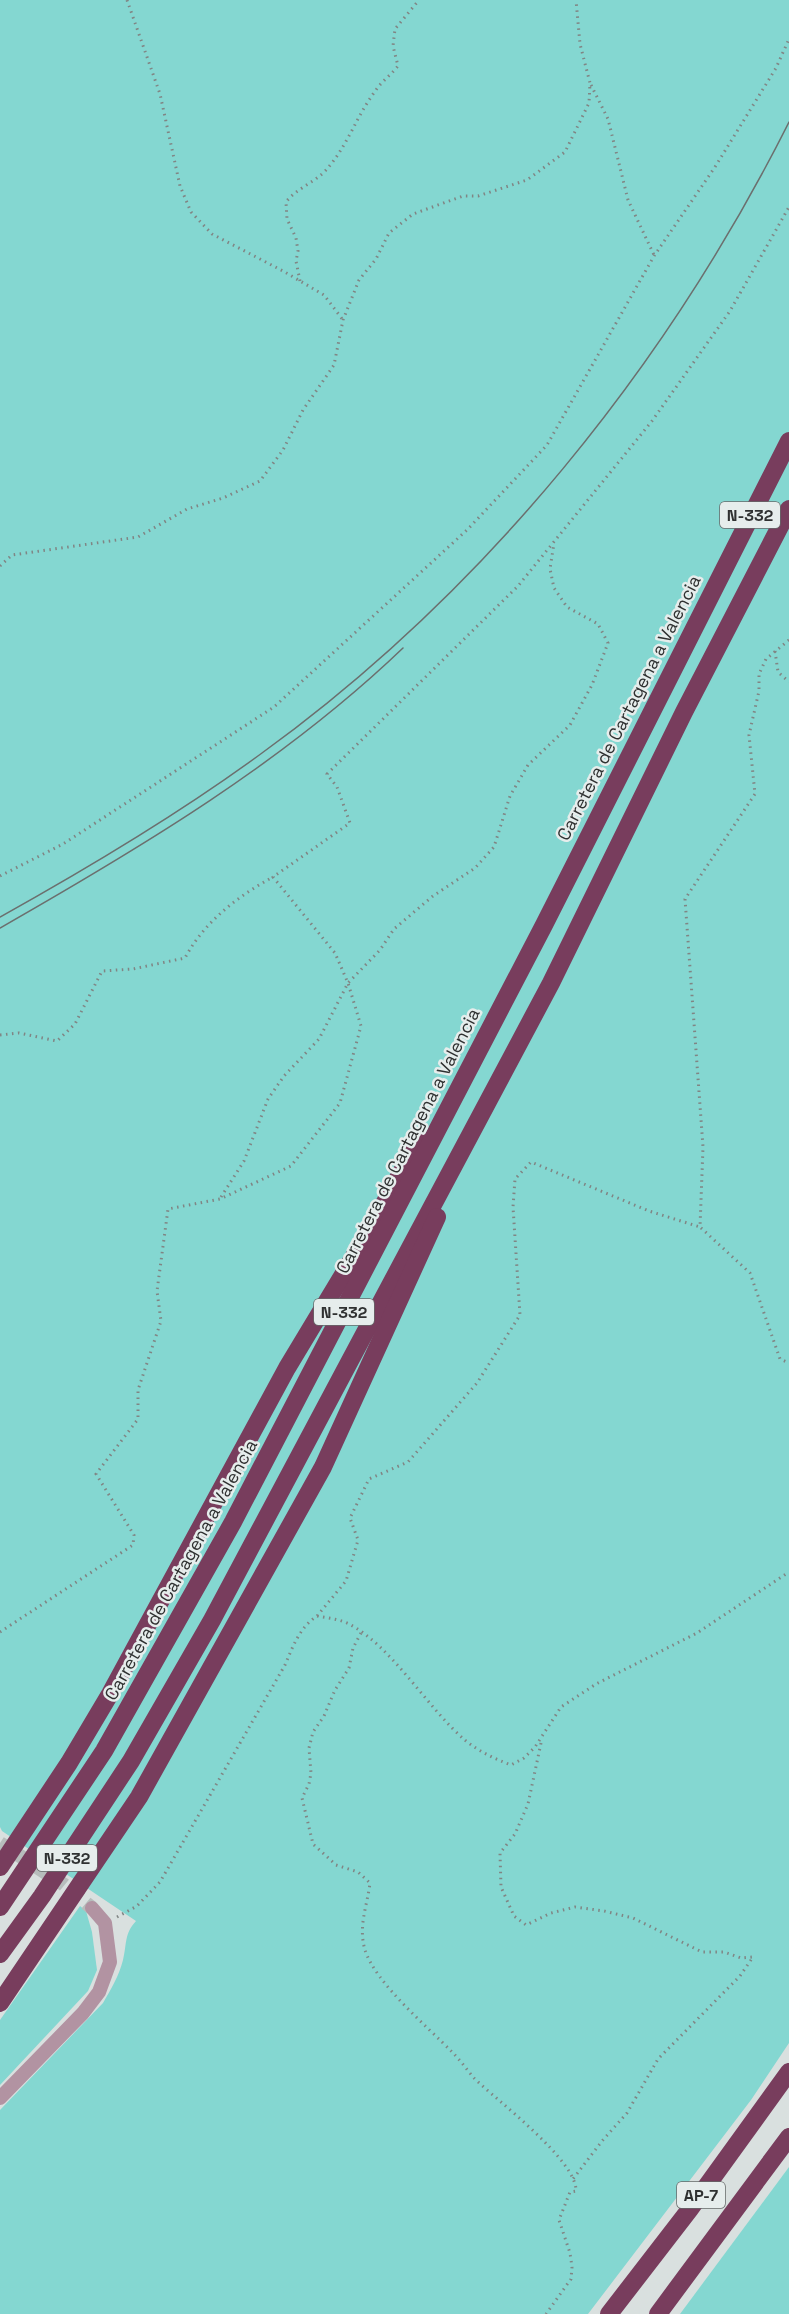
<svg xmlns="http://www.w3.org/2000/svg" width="789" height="2314" font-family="'Space Grotesk',sans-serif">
	<rect width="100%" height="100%" fill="#d9e0df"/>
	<g fill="#84d7d1">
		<path d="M0,0H789V2043L751,2100L588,2314H0V2110L103,2003C111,1989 119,1976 123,1960C127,1944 124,1934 136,1921L2,1831L0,1827Z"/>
		<polygon points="80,1906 86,1911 92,1932 97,1970 88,1991 0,2085 0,2020"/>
		<polygon points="789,2167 789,2314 680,2314"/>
	</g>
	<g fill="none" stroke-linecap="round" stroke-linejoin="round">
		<polyline stroke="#b7bdbc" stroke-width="14" stroke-dasharray="14 7" stroke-linecap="butt" points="0,1843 63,1884 92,1908"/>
		<g stroke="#808584" stroke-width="3" stroke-dasharray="1.5 4.5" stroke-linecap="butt">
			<polyline points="127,0 160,94 180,186 191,212 212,234 283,271 324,295 343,320"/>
			<polyline points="591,85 608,119 628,200 654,255"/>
			<path d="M300,281L296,261L298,251L296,238L287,219L286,202C297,188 314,183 326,170C347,147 357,115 376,90C382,81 391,75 398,66L393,46L395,29L419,0"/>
			<polyline points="0,566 12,555 138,537 187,509 223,498 260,481 283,450 303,410 334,365 343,320 359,280 376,259 389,233 413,214 463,196 478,196 527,180 565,152 589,103 590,83 580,44 576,0"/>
			<polyline points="789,640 766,659 759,674 759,691 749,735 755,794 685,899 703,1147 700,1227 750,1273 780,1359 789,1363"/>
			<polyline points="775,651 778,672 789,682"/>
			<polyline points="0,876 63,844 274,707 468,529 547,445 654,256 715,167 776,68 789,39"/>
			<path d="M0,1035L19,1033L57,1041L75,1024L102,971L133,969L185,958C204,922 238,896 273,877"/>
			<polyline points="221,1197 244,1161 268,1099 284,1076 319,1039 348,983 380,950 394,929 433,896 475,868 494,847 510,796 528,765 570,725 592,685 608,643 598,624 567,607 554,588 550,569 554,543"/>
			<polyline points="317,1616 346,1581 358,1540 350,1518 369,1479 408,1462 477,1383 520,1315 513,1207 515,1179 531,1162 649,1211 700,1227"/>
			<polyline points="0,1632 133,1545 134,1535 96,1474 138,1419 138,1390 161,1321 157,1291 168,1209 220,1199 291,1166 340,1103 361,1026 348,983 335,953 273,877 350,823 337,787 327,774 518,586 652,421 730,311 789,207"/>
			<path d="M361,1633L353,1648L349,1668L335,1690L324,1716L313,1732L309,1748L311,1773L309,1784L302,1798L313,1844L336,1865L358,1872L370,1883C367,1907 358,1926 365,1950C376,1984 428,2027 453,2053C461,2061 467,2070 474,2078C496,2100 577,2160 576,2191L570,2192L559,2220L570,2253L572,2267L571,2279L546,2314"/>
			<polyline points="541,1743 528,1804 515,1834 500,1853 501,1887 514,1916 526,1925 551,1913 575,1907 604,1911 633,1918 702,1952 724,1952 741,1958 753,1957 740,1976 658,2059 627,2113 602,2141 573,2179"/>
			<path d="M117,1917L137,1906L160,1882L285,1665C293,1646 300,1627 317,1616C328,1618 339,1619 349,1624C392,1646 428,1709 466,1741C480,1752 495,1759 511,1765L524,1758L535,1747L561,1707L596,1684L697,1633L789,1572"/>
		</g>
		<polyline stroke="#b293a2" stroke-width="14" points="0,2098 83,2013 99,1992 110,1962 105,1923 92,1908"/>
		<g stroke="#783d5d" stroke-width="18">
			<polyline points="0,1867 69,1763 110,1694 287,1368 367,1235 419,1140"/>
			<polyline points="0,1907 104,1751 233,1522 544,925 789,441"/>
			<polyline points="0,1954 42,1896 131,1761 212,1620 551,983 684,712 789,509"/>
			<polyline points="0,2003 139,1797 323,1467 437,1217"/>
			<polyline points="609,2314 690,2209 789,2072"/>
			<polyline points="658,2314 789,2137"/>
		</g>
		<g stroke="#6b6f6e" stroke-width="1.5">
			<path d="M0,917C90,867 179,814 262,753C485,591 666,367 789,122"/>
			<path d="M0,928C142,847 284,762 403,648"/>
		</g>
	</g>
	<g text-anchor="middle" stroke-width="5" stroke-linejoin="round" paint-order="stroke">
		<g fill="#e6edec" stroke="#666969" stroke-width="1.5">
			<rect x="720" y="502" width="60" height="26" rx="4.5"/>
			<rect x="314" y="1299" width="60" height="26" rx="4.5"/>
			<rect x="37" y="1845" width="60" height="26" rx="4.5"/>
			<rect x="677" y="2182" width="48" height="26" rx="4.5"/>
		</g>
		<g font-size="16" font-weight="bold" fill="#2f3131">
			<text x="750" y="521">N-332</text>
			<text x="344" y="1318">N-332</text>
			<text x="67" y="1864">N-332</text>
			<text x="701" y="2201">AP-7</text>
		</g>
		<g font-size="18" fill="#2f3131" stroke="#e6edec">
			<text transform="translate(629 708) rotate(-63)" y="6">Carretera de Cartagena a Valencia</text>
			<text transform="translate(408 1141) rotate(-63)" y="6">Carretera de Cartagena a Valencia</text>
			<text transform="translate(181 1570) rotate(-61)" y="6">Carretera de Cartagena a Valencia</text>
		</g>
	</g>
</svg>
